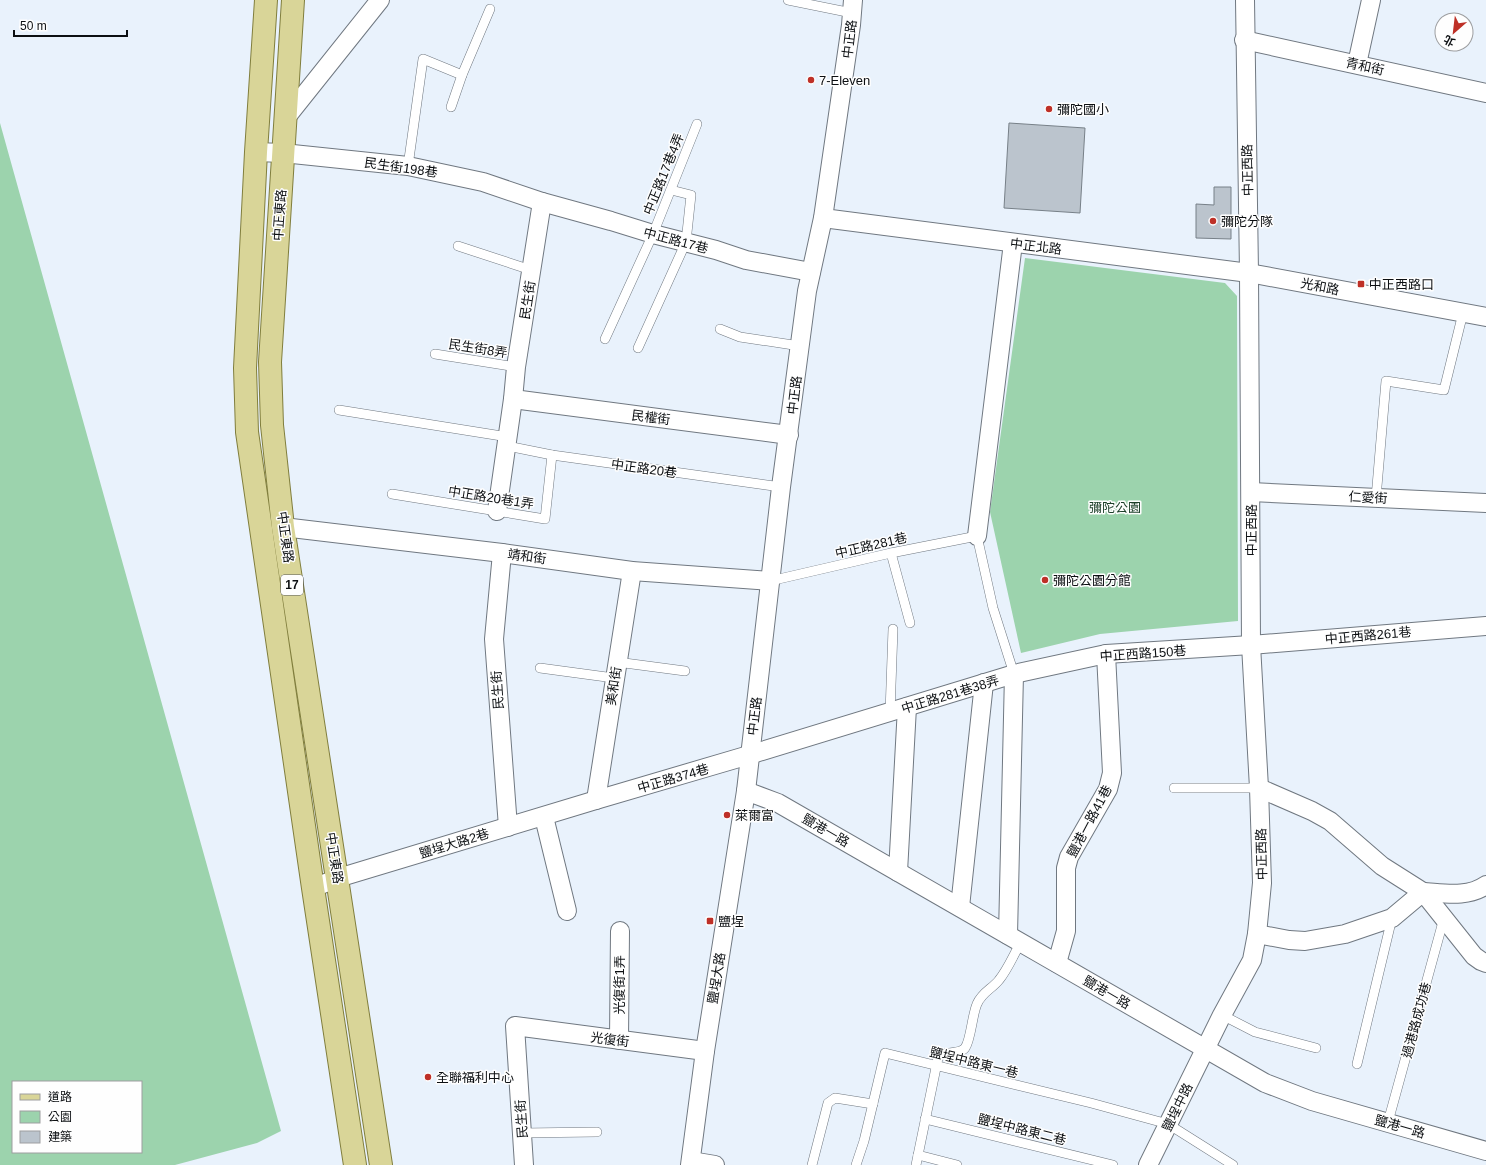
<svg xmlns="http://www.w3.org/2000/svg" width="1486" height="1165" font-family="Helvetica,'Noto Sans TC',sans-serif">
	<rect width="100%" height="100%" fill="#e9f2fc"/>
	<g fill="#9cd3ad" fill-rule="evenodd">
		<path d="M0,123L281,1131L257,1143L175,1165H0ZM13,1082H141V1152H13Z"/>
		<polygon points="1025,258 1225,283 1237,296 1238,621 1100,634 1021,653 990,512"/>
	</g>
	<g fill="#bbc4cd" stroke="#778088">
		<polygon points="1009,123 1085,128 1080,213 1004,208"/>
		<polygon points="1214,187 1231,187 1231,239 1196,238 1196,204 1214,205"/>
	</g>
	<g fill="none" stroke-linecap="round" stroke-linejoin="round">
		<defs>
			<g id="service">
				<polyline points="788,0 852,13"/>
				<polyline points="451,107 462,75 490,9"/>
				<polyline points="408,166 423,59 462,75"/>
				<polyline points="458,246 531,270"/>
				<polyline points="720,329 740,337 800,346"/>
				<polyline points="605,339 653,234 697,124"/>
				<polyline points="638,348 686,242 691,195 671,190"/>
				<polyline points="435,354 516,367"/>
				<polyline points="339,410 508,437"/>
				<polyline points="507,446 552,455 781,487"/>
				<polyline points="392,494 545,519 552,455"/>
				<polyline points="1376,498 1386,381 1444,390 1463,313"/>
				<polyline points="891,553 910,623"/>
				<polyline points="770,581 891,553 977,536 993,608 1014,674"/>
				<polyline points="617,662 685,671"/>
				<polyline points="540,668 614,678"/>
				<polyline points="890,713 893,629"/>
				<polyline points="1174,788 1259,788"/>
				<polyline points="1222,1015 1255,1032 1316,1048"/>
				<polyline points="1357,1064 1392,918"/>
				<polyline points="925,1119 1113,1165"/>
				<polyline points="1388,1122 1444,918"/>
				<polyline points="522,1133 597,1132"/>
				<polyline points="918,1155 957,1165"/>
				<polyline points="812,1165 828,1103 835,1098 873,1104"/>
				<polyline points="856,1165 864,1141 885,1053 1091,1103 1168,1124 1233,1165"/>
				<path d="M916,1165L938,1058L941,1054C948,1052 960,1054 965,1048C971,1040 972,1015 977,1004C982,992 992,989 999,980C1008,969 1014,954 1021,942"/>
			</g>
			<g id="minor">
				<polyline points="1244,40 1486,93"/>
				<polyline points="1357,64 1371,0"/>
				<polyline points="285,119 380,0"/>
				<polyline points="256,152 283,153 408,166 483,182 542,202 611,221 653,234 716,250 746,260 811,272"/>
				<polyline points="823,218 1249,273 1486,317"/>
				<polyline points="513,399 789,435"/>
				<polyline points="1251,492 1486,503"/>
				<polyline points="497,511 513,399 516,367 542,202"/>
				<polyline points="283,527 502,553 632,571 770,581"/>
				<polyline points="977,536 1013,243"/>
				<polyline points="502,553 494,639 508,827"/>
				<polyline points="1259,788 1312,811 1330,821 1382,866 1423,892 1474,956 1481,961 1486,963"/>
				<polyline points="746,791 778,803 1265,1083 1312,1101 1486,1151"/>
				<polyline points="596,800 632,571"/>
				<polyline points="544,817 567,911"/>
				<polyline points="898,872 907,707"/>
				<polyline points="313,888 338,878 596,800 749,755 1014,674 1106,654 1251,645 1486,626"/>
				<polyline points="960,907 984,683"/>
				<path d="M1257,934L1289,940L1305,941L1345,934L1392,918L1423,892C1443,893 1468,898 1486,885"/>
				<polyline points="1008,935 1014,674"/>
				<polyline points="1057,963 1066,931 1066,868 1069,857 1108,789 1112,773 1106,654"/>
				<polyline points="619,1040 620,931"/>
				<polyline points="691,1161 715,1165"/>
				<polyline points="524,1165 515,1026 705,1051"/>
				<polyline points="690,1165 705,1051 746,791 781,487 807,291 823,218 851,25 853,0"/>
				<polyline points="1148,1165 1222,1015 1252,960 1257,934 1262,883 1259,788 1251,645 1249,273 1245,0"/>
			</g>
			<g id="primary">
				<polyline points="266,0 256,152 245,368 247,432 313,888 355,1165"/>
				<polyline points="293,0 270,362 272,425 283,527 381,1165"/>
			</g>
		</defs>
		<use href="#service" stroke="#707881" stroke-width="10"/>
		<use href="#minor" stroke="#707881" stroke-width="20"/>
		<use href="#primary" stroke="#807e3d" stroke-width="24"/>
		<use href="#service" stroke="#fff" stroke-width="9"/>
		<use href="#minor" stroke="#fff" stroke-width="18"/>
		<use href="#primary" stroke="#d9d598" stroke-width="22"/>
	</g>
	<g fill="#be3027" stroke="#fefefe" stroke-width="1.5">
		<circle cx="811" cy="80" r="4"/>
		<circle cx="1049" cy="109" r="4"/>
		<circle cx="1213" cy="221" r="4"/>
		<rect x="1357" y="280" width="8" height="8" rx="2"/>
		<circle cx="1045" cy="580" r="4"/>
		<circle cx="727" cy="815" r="4"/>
		<rect x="706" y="917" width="8" height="8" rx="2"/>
		<circle cx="428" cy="1077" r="4"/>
	</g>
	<g text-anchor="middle" stroke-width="3" stroke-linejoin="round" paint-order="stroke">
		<rect fill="#fefefe" stroke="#555759" stroke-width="1" x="281" y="575" width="22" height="20" rx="3"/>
		<g font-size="12" font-weight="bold" fill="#0c0f12">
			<text x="292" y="589">17</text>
		</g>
		<g font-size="13" fill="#0c0f12" stroke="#fefefe">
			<text transform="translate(849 39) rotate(-83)" y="5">中正路</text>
			<text transform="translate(1365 66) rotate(12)" y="5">青和街</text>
			<text transform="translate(401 167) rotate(8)" y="5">民生街198巷</text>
			<text transform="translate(1247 170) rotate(-91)" y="5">中正西路</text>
			<text transform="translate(663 174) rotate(-68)" y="5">中正路17巷4弄</text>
			<text transform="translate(279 215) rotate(-86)" y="5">中正東路</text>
			<text transform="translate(676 240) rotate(15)" y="5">中正路17巷</text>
			<text transform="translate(1036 246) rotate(7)" y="5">中正北路</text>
			<text transform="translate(1320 286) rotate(11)" y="5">光和路</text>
			<text transform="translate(527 300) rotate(-81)" y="5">民生街</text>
			<text transform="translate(478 348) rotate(9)" y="5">民生街8弄</text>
			<text transform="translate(794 395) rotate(-83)" y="5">中正路</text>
			<text transform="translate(651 417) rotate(7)" y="5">民權街</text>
			<text transform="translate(644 468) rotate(8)" y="5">中正路20巷</text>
			<text transform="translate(491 497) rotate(9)" y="5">中正路20巷1弄</text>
			<text transform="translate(1368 497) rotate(3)" y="5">仁愛街</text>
			<text transform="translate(1251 530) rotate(-90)" y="5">中正西路</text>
			<text transform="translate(286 537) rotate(82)" y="5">中正東路</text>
			<text transform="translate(871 545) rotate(-13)" y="5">中正路281巷</text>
			<text transform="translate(527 556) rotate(8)" y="5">靖和街</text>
			<text transform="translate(1368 635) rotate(-5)" y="5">中正西路261巷</text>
			<text transform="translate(1143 653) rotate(-4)" y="5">中正西路150巷</text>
			<text transform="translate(613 686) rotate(-81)" y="5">美和街</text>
			<text transform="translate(497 690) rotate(-94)" y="5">民生街</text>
			<text transform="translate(950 694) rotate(-17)" y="5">中正路281巷38弄</text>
			<text transform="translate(754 716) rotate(-83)" y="5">中正路</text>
			<text transform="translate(673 778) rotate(-16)" y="5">中正路374巷</text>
			<text transform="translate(1089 821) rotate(-62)" y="5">鹽港一路41巷</text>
			<text transform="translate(826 830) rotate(30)" y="5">鹽港一路</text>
			<text transform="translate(454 843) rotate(-17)" y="5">鹽埕大路2巷</text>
			<text transform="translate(1261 854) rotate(-91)" y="5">中正西路</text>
			<text transform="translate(335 858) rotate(81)" y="5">中正東路</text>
			<text transform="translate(716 978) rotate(-81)" y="5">鹽埕大路</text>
			<text transform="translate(619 985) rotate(-90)" y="5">光復街1弄</text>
			<text transform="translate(1107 992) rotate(30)" y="5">鹽港一路</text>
			<text transform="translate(1416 1020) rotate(-75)" y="5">過港路成功巷</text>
			<text transform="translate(610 1039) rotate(7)" y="5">光復街</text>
			<text transform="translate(974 1062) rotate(14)" y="5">鹽埕中路東一巷</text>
			<text transform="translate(1177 1107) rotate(-64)" y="5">鹽埕中路</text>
			<text transform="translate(521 1119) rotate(-94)" y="5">民生街</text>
			<text transform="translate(1400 1126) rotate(16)" y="5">鹽港一路</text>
			<text transform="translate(1022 1129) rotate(14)" y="5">鹽埕中路東二巷</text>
		</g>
		<g font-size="13" fill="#0c0f12" stroke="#fefefe" text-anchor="start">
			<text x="819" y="85">7-Eleven</text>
			<text x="1057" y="114">彌陀國小</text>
			<text x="1221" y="226">彌陀分隊</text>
			<text x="1369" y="289">中正西路口</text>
			<text x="1053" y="585">彌陀公園分館</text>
			<text x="735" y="820">萊爾富</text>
			<text x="718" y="926">鹽埕</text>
			<text x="436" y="1082">全聯福利中心</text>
		</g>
		<g font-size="13" fill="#1b3f28" stroke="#fefefe">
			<text x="1115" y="512">彌陀公園</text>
		</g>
	</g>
	<rect x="12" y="1081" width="130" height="72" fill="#fefefe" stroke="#9d9ea0"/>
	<rect x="20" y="1094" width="20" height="6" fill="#d9d598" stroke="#9d9ea0"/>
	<text x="48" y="1101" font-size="12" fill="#0c0f12">道路</text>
	<rect x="20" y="1111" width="20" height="12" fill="#9cd3ad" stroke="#9d9ea0"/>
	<text x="48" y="1121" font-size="12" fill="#0c0f12">公園</text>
	<rect x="20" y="1131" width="20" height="12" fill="#bbc4cd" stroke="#9d9ea0"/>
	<text x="48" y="1141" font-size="12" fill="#0c0f12">建築</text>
	<g transform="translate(1454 32) rotate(208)"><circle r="19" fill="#fefefe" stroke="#9d9ea0"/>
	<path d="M0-3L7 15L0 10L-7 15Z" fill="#be3027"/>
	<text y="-6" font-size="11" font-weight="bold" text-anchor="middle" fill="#0c0f12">北</text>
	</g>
	<path d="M14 30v6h113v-6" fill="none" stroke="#0c0f12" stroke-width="2"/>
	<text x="20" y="30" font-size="12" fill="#0c0f12" stroke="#fefefe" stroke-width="3" paint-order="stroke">50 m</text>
</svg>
